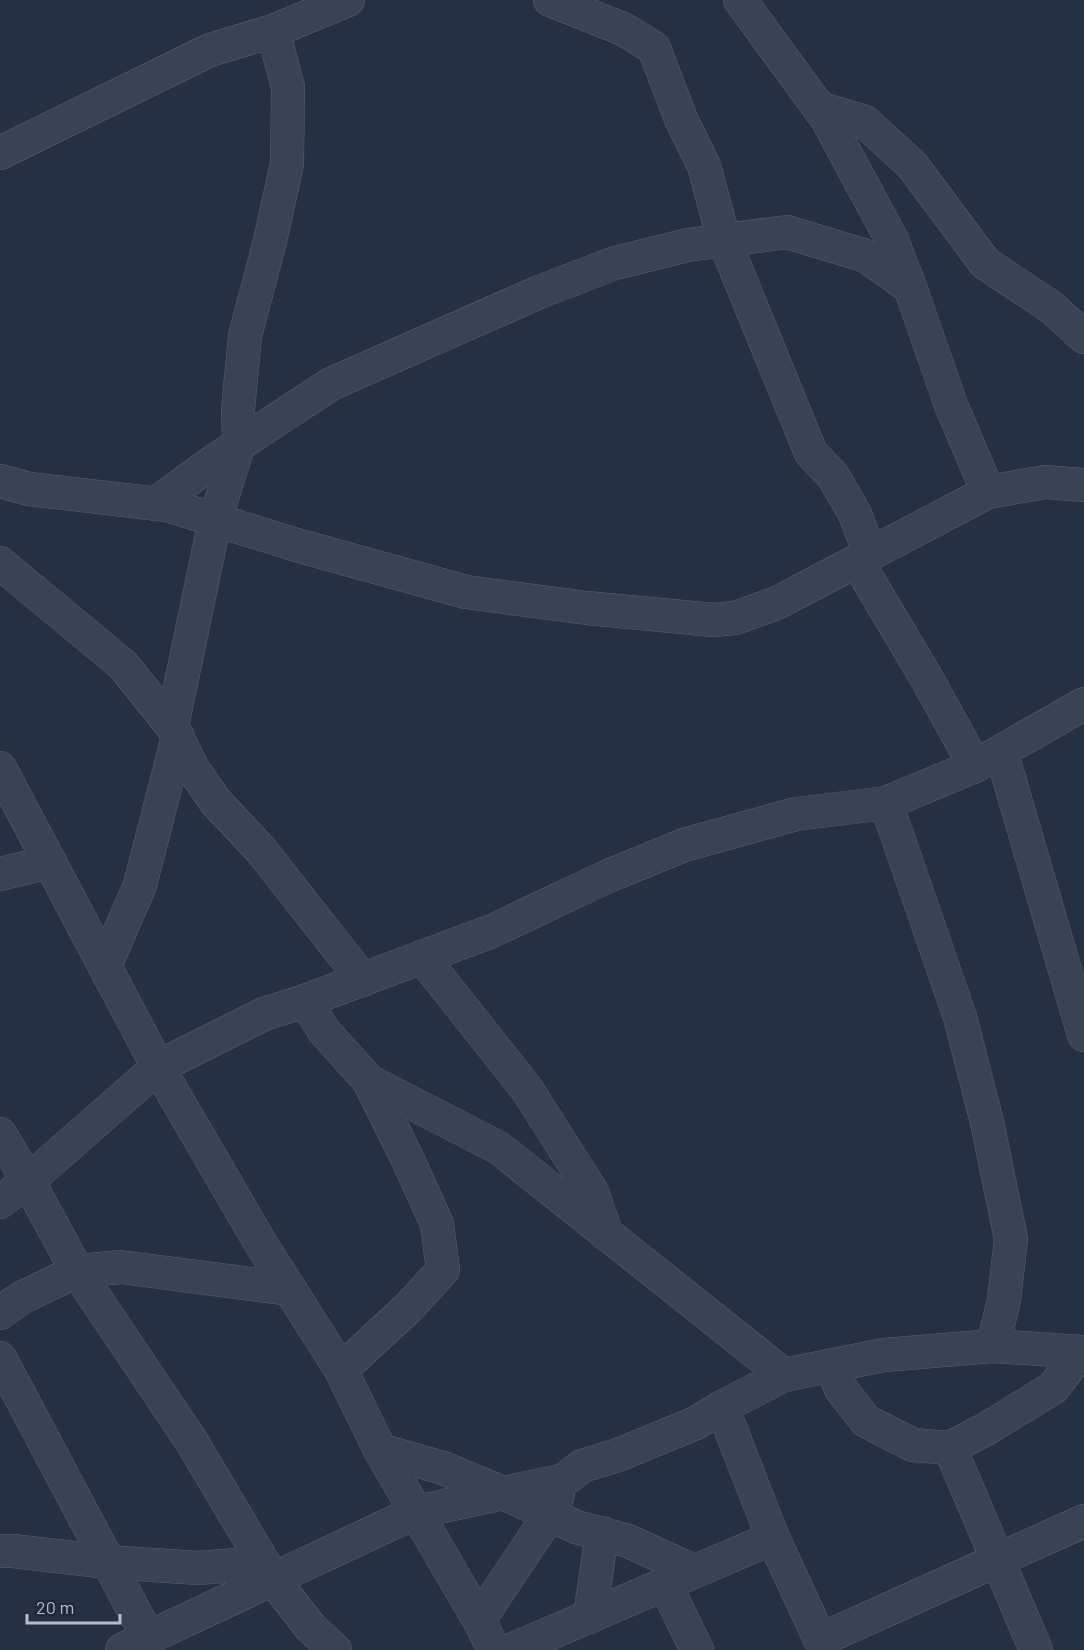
<svg xmlns="http://www.w3.org/2000/svg" width="1084" height="1650" font-family="Barlow,sans-serif">
	<rect width="100%" height="100%" fill="#253143"/>
	<g fill="none" stroke-linecap="round" stroke-linejoin="round">
		<defs>
			<g id="minor">
				<polyline points="550,0 623,29 654,48 681,119 704,166 724,240 811,453 833,476 855,514 870,554"/>
				<polyline points="740,0 827,119 892,240 910,287 951,405 988,492 1045,482 1084,485"/>
				<polyline points="819,108 865,122 912,165 985,263 1051,307 1084,337"/>
				<polyline points="0,153 210,50 273,31 348,0"/>
				<polyline points="0,481 29,489 167,505 300,546 466,592 587,608 714,620 735,618 777,603 988,492"/>
				<polyline points="155,504 214,461 331,384 537,293 615,263 688,245 787,232 866,256 910,287"/>
				<polyline points="857,561 927,679 975,766"/>
				<polyline points="0,563 123,665 172,726 193,769 215,801 261,850 363,980"/>
				<polyline points="172,726 215,520 239,444 238,410 245,336 270,241 287,164 288,87 273,31"/>
				<polyline points="1001,751 1084,1035"/>
				<polyline points="0,768 158,1067 261,1244 341,1370 380,1450 479,1620 494,1650"/>
				<polyline points="886,803 960,1017 987,1122 1011,1239 1004,1300 993,1346"/>
				<polyline points="0,874 50,862"/>
				<polyline points="422,957 526,1088 592,1192 607,1235"/>
				<polyline points="105,966 140,885 178,737"/>
				<polyline points="305,1001 492,931 606,877 684,845 796,814 886,803 975,766 1084,704"/>
				<polyline points="0,1134 28,1181 77,1271 192,1442 273,1579 311,1628 335,1650"/>
				<polyline points="0,1202 28,1181 158,1067 264,1014 305,1001 324,1031 369,1081 499,1148 784,1375"/>
				<polyline points="0,1313 21,1298 77,1271 121,1267 290,1289"/>
				<polyline points="0,1358 148,1637"/>
				<polyline points="831,1366 841,1389 866,1421 913,1445 950,1448 986,1429 1053,1388 1080,1353"/>
				<polyline points="341,1370 408,1308 443,1270 437,1224 407,1158 369,1081"/>
				<polyline points="722,1407 773,1538 825,1650"/>
				<polyline points="950,1448 1036,1650"/>
				<polyline points="380,1450 443,1468 503,1493 576,1527 628,1541 694,1571"/>
				<polyline points="0,1551 13,1551 108,1562 198,1568 263,1563"/>
				<polyline points="665,1584 697,1650"/>
				<polyline points="590,1617 602,1533"/>
				<polyline points="479,1620 550,1514 558,1495"/>
				<polyline points="820,1640 1084,1521"/>
				<polyline points="122,1650 416,1512 564,1480 582,1466 618,1455 696,1423 722,1407 784,1375 884,1355 993,1346 1084,1352"/>
				<polyline points="511,1650 773,1538"/>
			</g>
		</defs>
		<use href="#minor" stroke="#576170" stroke-width="34"/>
		<use href="#minor" stroke="#394352" stroke-width="33"/>
	</g>
	<path d="M27 1614v9h93v-9" fill="none" stroke="#b6becc" stroke-width="3"/>
	<text x="36" y="1614" font-size="18" fill="#b6becc" stroke="#1e2838" stroke-width="4.5" paint-order="stroke">20 m</text>
</svg>
